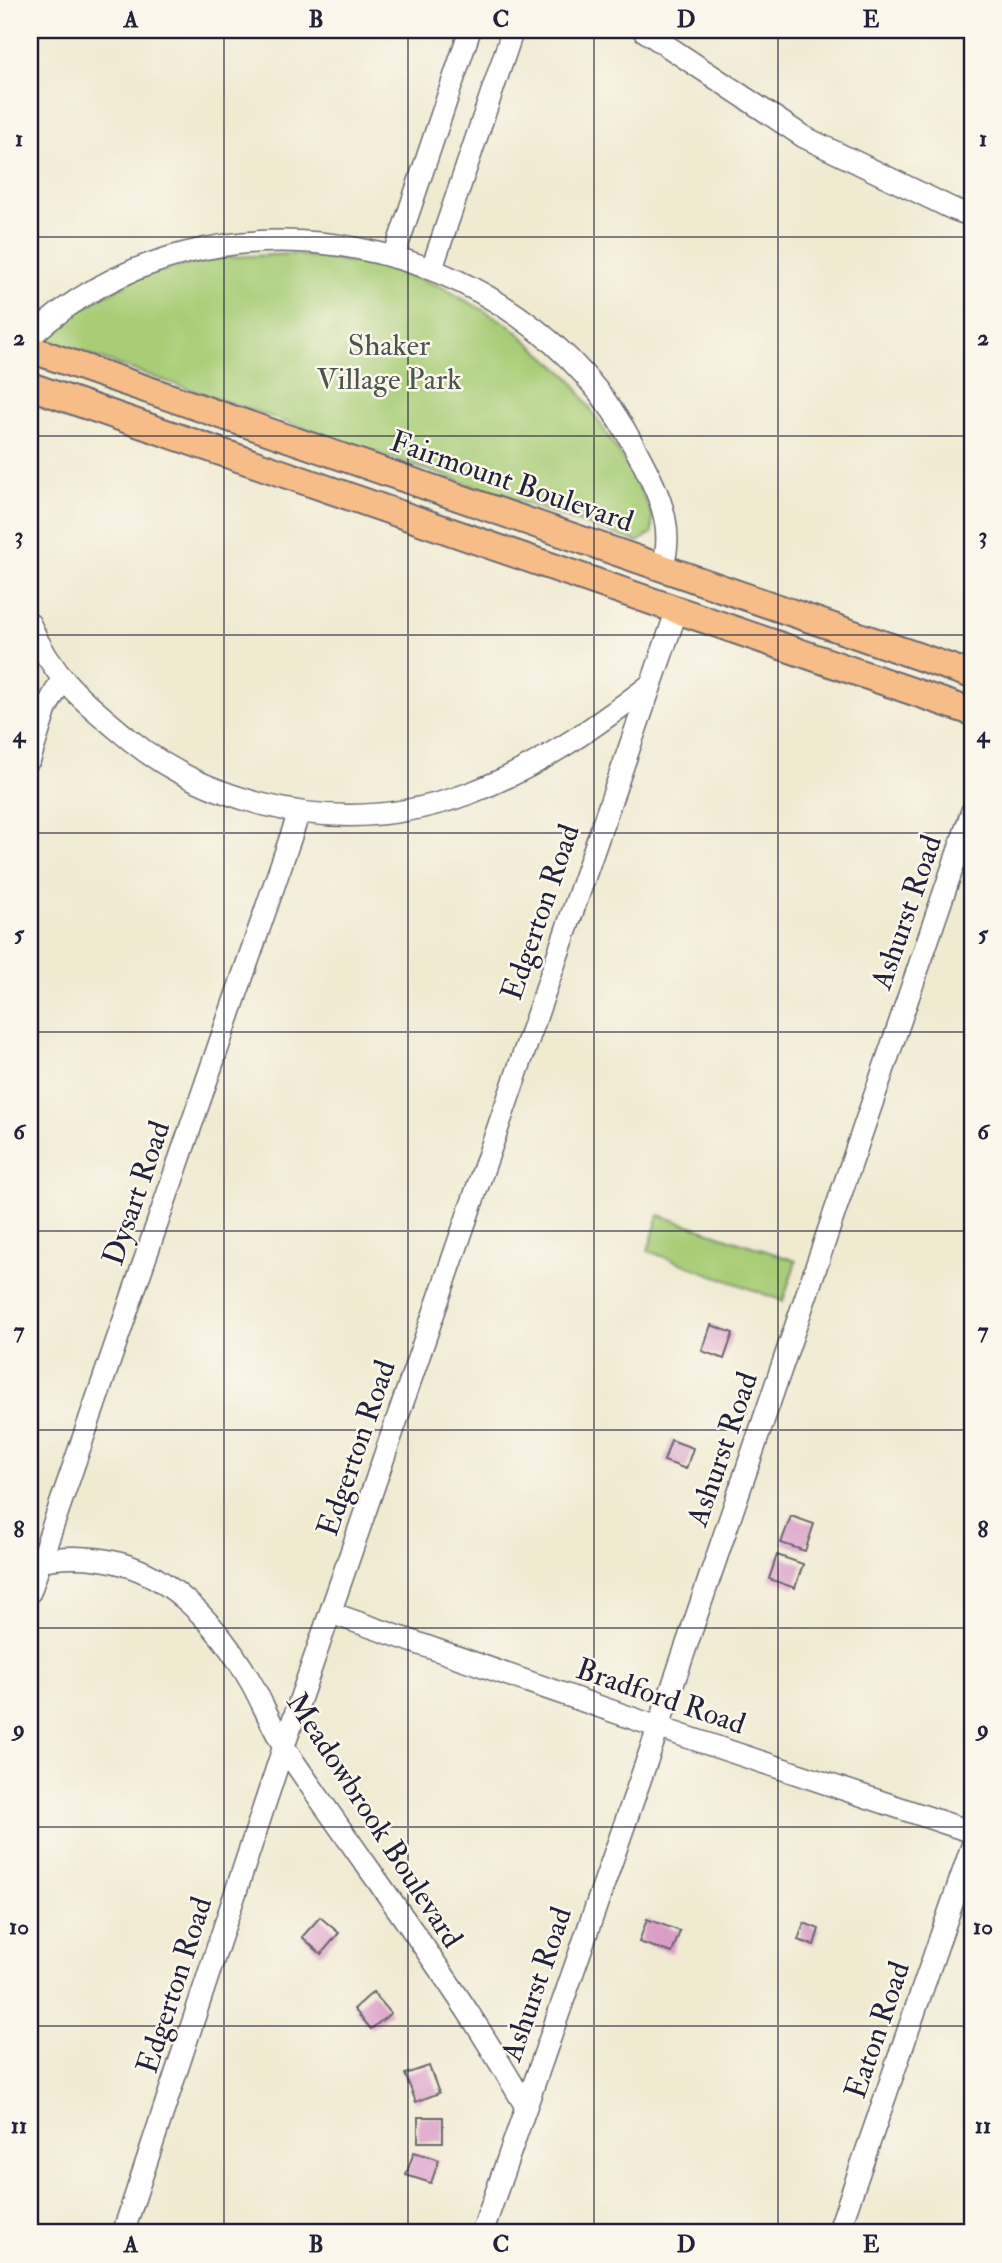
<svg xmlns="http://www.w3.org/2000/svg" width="1002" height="2263" font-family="'IM FELL Double Pica',serif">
	<rect width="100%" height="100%" fill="#fbf7ec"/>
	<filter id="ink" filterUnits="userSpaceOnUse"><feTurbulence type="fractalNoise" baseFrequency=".0143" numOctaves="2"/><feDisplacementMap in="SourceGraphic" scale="14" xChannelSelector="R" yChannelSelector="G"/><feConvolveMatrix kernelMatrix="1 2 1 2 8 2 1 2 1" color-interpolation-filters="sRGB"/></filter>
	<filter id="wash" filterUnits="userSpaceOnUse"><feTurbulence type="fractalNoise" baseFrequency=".00686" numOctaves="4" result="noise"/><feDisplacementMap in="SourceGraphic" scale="28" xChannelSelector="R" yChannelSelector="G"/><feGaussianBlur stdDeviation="1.57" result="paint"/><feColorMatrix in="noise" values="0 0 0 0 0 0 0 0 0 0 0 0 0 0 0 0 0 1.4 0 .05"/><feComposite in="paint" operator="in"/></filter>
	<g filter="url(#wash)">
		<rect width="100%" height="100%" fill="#f0ead1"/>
		<g fill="#a8cd77" stroke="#657859" stroke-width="2">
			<polygon points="291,254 377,265 440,286 509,325 571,379 630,470 652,514 652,533 638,542 31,335 139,277 214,258"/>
			<polygon points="659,1215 796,1261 783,1301 648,1251"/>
		</g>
		<g id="blocks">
			<g fill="#da9dc8">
				<polygon points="711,1325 733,1333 724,1359 702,1351"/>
				<polygon points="671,1440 693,1448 686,1469 664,1461"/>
				<polygon points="791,1516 814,1524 805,1551 781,1543"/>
				<polygon points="777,1555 803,1564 795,1588 769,1579"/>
				<polygon points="320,1917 339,1933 321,1954 302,1937"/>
				<polygon points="647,1919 680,1931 672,1953 639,1942"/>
				<polygon points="804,1923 819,1929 814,1945 798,1940"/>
				<polygon points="373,1992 391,2013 371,2029 354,2009"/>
				<polygon points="429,2066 439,2093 416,2102 405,2074"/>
				<rect x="418" y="2117" width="25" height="25"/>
				<polygon points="414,2152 439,2160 431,2183 406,2175"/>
			</g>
		</g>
	</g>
	<g filter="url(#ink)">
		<use href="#blocks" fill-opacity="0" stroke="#6a6870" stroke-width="2"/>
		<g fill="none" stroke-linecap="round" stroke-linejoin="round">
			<defs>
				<g id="minor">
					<polyline points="643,30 804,137 953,209 972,216"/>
					<polyline points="394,256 470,30"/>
					<polyline points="432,268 513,30"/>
					<path d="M30,337C211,169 521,232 635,448C655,486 677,525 662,568"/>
					<path d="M30,624C52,677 85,703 129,739C168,771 212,791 261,804C415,844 534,775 651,684"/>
					<polyline points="30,759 46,709 62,679"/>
					<path d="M30,1563C74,1552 123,1557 162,1582C201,1608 229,1643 252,1684C264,1706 273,1729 286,1750C346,1839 411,1925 470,2015C489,2044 507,2075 525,2105"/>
					<polyline points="30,1592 299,813"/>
					<polyline points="331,1613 672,1732 972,1832"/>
					<polyline points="123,2233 284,1746 677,610"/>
					<polyline points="482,2233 653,1743 972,811"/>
					<polyline points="838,2233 972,1846"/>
				</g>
				<g id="major">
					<polyline points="30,349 972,675"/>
					<polyline points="30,386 972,712"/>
				</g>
			</defs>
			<use href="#minor" stroke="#6a6870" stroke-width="24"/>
			<use href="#major" stroke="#6a6870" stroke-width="30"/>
			<use href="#minor" stroke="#fff" stroke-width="21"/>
			<use href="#major" stroke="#f7bd88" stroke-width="26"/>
		</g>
	</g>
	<path fill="none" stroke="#22223b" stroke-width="2" stroke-opacity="0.55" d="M224,30V2233M408,30V2233M594,30V2233M778,30V2233M30,237H972M30,436H972M30,635H972M30,833H972M30,1032H972M30,1231H972M30,1430H972M30,1628H972M30,1827H972M30,2026H972"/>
	<g text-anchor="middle" stroke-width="5" stroke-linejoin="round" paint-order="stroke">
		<g font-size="30" fill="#4a554d" stroke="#fbf7ec">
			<text x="389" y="355">Shaker<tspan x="389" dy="34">Village Park</tspan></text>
		</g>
		<g font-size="30" fill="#22223b" stroke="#fbf7ec">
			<text transform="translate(512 481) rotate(19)" y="10">Fairmount Boulevard</text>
			<text transform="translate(540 912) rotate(-71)" y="10">Edgerton Road</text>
			<text transform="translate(906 912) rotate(-71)" y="10">Ashurst Road</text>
			<text transform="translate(136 1193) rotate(-71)" y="10">Dysart Road</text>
			<text transform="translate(356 1448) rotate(-71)" y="10">Edgerton Road</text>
			<text transform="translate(722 1449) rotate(-71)" y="10">Ashurst Road</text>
			<text transform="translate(661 1696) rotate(19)" y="10">Bradford Road</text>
			<text transform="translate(375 1820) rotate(57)" y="10">Meadowbrook Boulevard</text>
			<text transform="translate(536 1984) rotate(-71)" y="10">Ashurst Road</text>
			<text transform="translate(174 1985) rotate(-72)" y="10">Edgerton Road</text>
			<text transform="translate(877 2030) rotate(-71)" y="10">Eaton Road</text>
		</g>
	</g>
	<rect width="1002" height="2263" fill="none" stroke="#fbf7ec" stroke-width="77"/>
	<rect x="38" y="38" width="926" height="2186" fill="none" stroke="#22223b" stroke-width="2.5"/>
	<g font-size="23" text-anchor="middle" font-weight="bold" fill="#22223b">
		<text x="131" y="27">A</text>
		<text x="316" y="27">B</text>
		<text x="501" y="27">C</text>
		<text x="686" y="27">D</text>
		<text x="871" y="27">E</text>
		<text x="19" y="146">1</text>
		<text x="983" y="146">1</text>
		<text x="19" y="345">2</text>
		<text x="983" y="345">2</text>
		<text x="19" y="543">3</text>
		<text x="983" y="543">3</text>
		<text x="19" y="742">4</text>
		<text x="983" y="742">4</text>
		<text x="19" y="941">5</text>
		<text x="983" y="941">5</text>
		<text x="19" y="1139">6</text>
		<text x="983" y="1139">6</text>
		<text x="19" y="1338">7</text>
		<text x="983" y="1338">7</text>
		<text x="19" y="1537">8</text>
		<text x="983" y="1537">8</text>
		<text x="19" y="1736">9</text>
		<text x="983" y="1736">9</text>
		<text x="19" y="1934">10</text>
		<text x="983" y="1934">10</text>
		<text x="19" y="2133">11</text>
		<text x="983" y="2133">11</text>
		<text x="131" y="2252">A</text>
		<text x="316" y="2252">B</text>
		<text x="501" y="2252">C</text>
		<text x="686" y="2252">D</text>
		<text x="871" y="2252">E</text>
	</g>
</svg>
